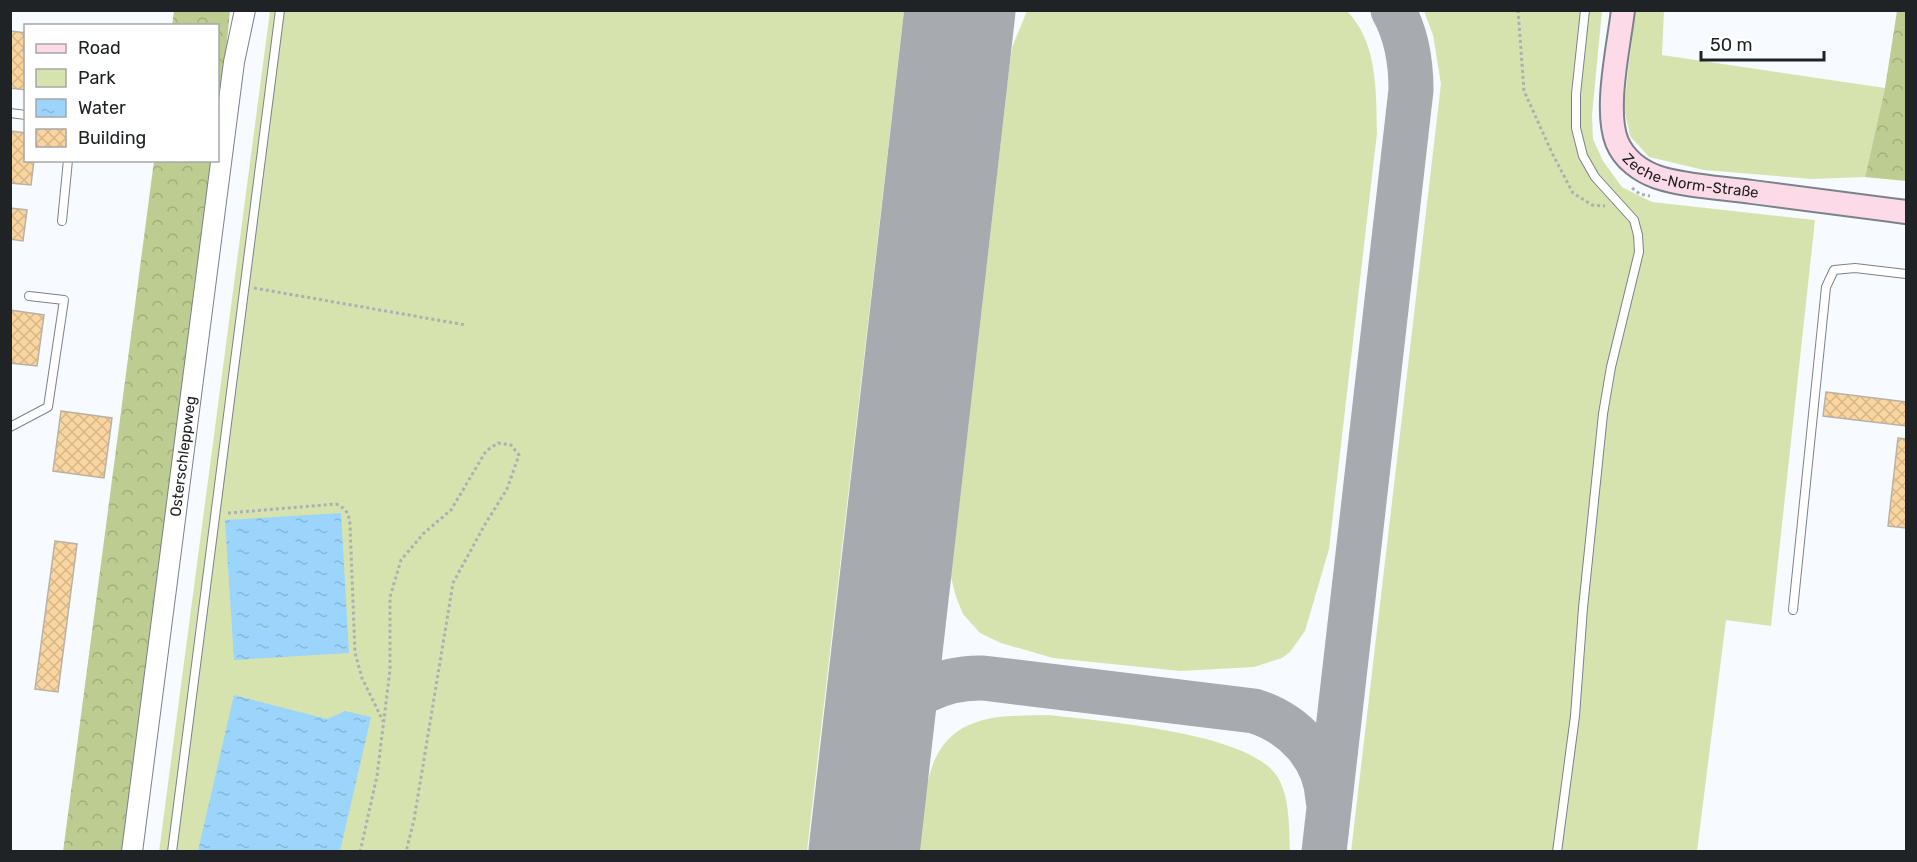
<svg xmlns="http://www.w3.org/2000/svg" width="1917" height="862" font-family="Rubik,sans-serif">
	<defs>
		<pattern id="forest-crowns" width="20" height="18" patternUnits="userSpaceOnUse" patternTransform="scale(1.5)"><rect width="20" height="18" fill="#bdcc90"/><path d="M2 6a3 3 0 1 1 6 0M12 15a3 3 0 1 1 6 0" fill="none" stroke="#a2af7c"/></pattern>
		<pattern id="water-ripples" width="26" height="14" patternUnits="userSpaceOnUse" patternTransform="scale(1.5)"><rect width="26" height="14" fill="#9bd5fc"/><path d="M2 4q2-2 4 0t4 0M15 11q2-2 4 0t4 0" fill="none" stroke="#85b7d8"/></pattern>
		<pattern id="building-cross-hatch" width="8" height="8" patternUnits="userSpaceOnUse" patternTransform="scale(1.5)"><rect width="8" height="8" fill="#fad59f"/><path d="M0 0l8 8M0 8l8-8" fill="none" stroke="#d6b789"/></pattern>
	</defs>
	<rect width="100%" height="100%" fill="#f7fafe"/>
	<g fill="#d6e3ae">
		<polygon points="270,11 904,11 807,851 159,852"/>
		<path d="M1027,11H1347C1378,43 1376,91 1377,133L1329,549L1305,631L1290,652L1282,658L1254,667L1180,671L1053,658L1001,643L980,633L963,614L956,597L951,577L1010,61L1013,45Z"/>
		<polygon points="1424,11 1602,11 1592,115 1593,139 1603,161 1622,187 1652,202 1815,220 1771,626 1726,620 1697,851 1351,852 1441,84 1433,35"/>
		<polygon points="1635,11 1664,11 1662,55 1885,88 1865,177 1812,179 1704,170 1649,157 1630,136 1624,107"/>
		<path d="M1048,715C1100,721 1248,732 1277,776C1290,796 1289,828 1290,851H919C925,805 921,742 974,723C996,714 1024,716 1048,715Z"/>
	</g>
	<g fill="url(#forest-crowns)">
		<polygon points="174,11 230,11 218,133 218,26 172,26"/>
		<polygon points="1897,11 1906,11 1906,181 1865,177 1885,88"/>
		<polygon points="154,161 214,161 123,851 63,852"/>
	</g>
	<g fill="url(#water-ripples)">
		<polygon points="341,513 349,653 234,660 225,520"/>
		<polygon points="234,695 327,719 345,711 371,717 340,851 198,851"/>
	</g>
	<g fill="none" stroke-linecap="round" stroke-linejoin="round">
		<g stroke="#a7aaae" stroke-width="45">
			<polyline points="956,46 967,10"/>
			<path d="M872,783C875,766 877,749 884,733C902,695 943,677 983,678L1254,711C1293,723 1326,756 1328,800"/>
			<path d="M1324,852L1411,90C1411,62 1407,35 1393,10"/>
		</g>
		<polyline stroke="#a7aaae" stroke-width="111" points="864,852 960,10"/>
	</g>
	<g fill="url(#building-cross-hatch)" stroke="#b8b1a7" stroke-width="1.5">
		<polygon points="10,31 26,33 23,51 26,52 26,90 10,88"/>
		<polygon points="10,131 26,133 26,160 34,160 31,185 10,183"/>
		<polygon points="10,208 27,210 23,241 10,239"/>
		<polygon points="10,310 44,315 37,366 10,363"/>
		<polygon points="1826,392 1906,402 1906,426 1823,416"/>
		<polygon points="61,411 112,418 104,478 53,471"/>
		<polygon points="1898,438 1906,439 1906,528 1888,526"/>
		<polygon points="55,541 77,544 58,692 35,689"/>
	</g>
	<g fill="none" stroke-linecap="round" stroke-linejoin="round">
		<defs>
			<g id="service">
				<polyline points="10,113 26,115"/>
				<polyline points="62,221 68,160"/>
				<polyline points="10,427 48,407 64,300 29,296"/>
				<polyline points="1793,610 1826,287 1834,270 1855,268 1906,274"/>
				<polyline points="172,852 280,10"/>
				<polyline points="1557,852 1575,716 1583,608 1603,414 1611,367 1639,252 1638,235 1634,220 1595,177 1583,156 1576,128 1576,94 1585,10"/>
			</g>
			<g id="tertiary">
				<path id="s1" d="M132,852L234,62L245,10"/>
			</g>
			<g id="secondary">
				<path id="s2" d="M1623,10C1619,45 1604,110 1617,142C1624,159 1640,171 1657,177C1683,186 1724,188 1752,192C1804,199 1855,205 1906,212"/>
			</g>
		</defs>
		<use href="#service" stroke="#7a828b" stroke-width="10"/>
		<use href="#tertiary" stroke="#7a828b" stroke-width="22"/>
		<use href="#secondary" stroke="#7a828b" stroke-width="26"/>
		<g stroke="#adb0b3" stroke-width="3" stroke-dasharray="3 3" stroke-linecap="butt">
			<polyline points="1518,10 1524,91 1553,155 1573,193 1592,205 1605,206"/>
			<polyline points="1632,188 1640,194 1650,196"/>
			<polyline points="254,288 466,325"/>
			<path d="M228,513L336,504C347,509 349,514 350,525L355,653L362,678L383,721"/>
			<polyline points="360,852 377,776 390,670 390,597 401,560 424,533 451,510 486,451 498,443 511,445 519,455 507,489 484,526 453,583 414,820 406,852"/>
		</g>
		<use href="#service" stroke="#fff" stroke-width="8"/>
		<use href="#tertiary" stroke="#fff" stroke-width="20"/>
		<use href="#secondary" stroke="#fddae8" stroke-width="22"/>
	</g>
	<g text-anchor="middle" stroke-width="4.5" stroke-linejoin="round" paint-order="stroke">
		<g font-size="15" fill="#202326" stroke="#fff">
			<text dy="5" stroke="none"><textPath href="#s2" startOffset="220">Zeche-Norm-Straße</textPath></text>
			<text dy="5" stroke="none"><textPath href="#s1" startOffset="399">Osterschleppweg</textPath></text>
		</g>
	</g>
	<rect width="1917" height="862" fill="none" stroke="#202326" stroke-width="24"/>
	<rect x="24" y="24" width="195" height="138" fill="#ffffff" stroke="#a6a7a8" stroke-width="1.5"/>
	<rect x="36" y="44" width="30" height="9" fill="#fddae8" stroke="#a6a7a8" stroke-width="1.5"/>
	<text x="78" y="54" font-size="18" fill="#202326">Road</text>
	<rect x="36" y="69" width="30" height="18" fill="#d6e3ae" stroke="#a6a7a8" stroke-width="1.5"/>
	<text x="78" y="84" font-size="18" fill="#202326">Park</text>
	<rect x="36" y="99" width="30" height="18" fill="url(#water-ripples)" stroke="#a6a7a8" stroke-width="1.5"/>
	<text x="78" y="114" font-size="18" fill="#202326">Water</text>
	<rect x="36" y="129" width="30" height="18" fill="url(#building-cross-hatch)" stroke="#a6a7a8" stroke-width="1.5"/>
	<text x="78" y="144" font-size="18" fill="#202326">Building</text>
	<path d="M1701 51v9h123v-9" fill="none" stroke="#202326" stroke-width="3"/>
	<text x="1710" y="51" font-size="18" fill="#202326" stroke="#ffffff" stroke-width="4.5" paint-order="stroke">50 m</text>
</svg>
